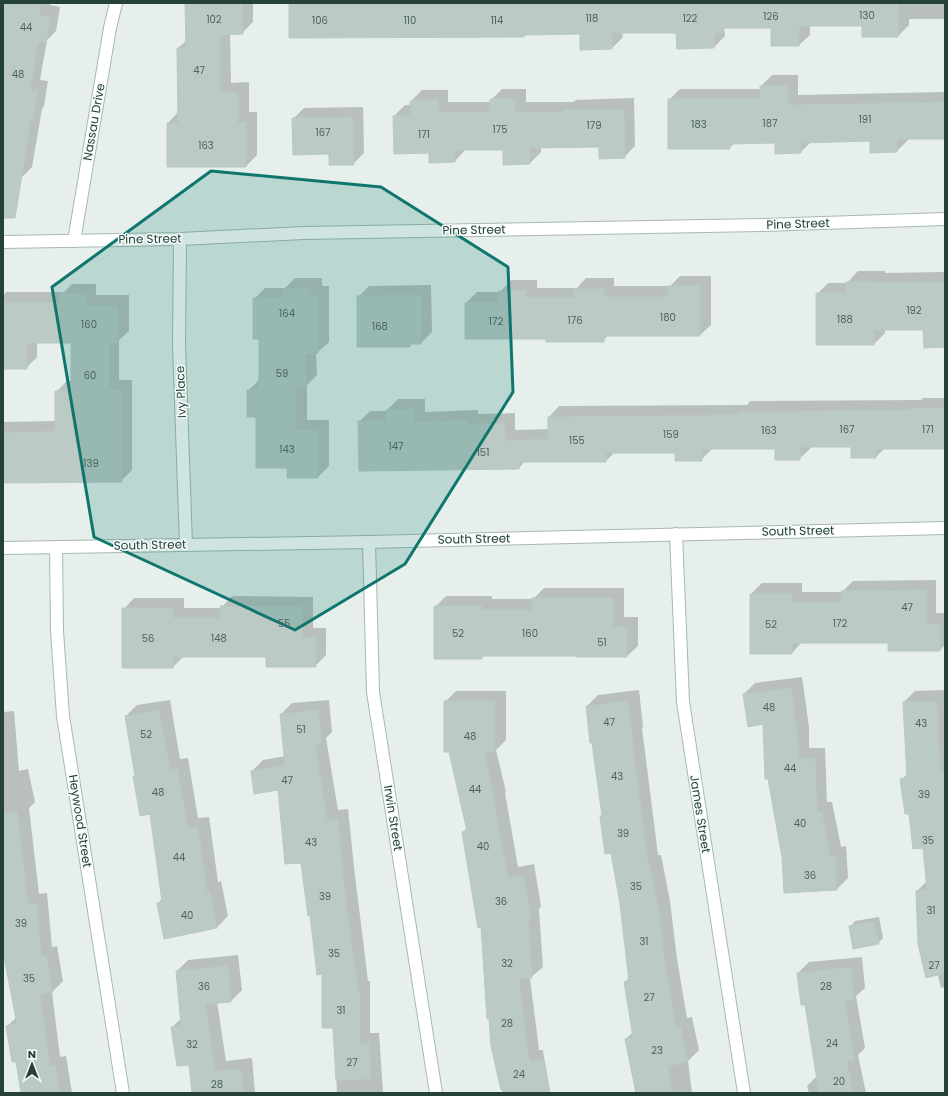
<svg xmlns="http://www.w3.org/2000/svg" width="948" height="1096" font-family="Poppins,sans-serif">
	<rect width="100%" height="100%" fill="#e6efeb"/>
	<g fill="#0003">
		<polygon points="3,3 50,3 50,5 60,7 56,31 47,40 40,80 48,81 44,106 42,109 32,167 21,178 3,175"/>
		<polygon points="186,3 253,3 253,22 242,33 230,34 231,83 249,82 249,112 257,112 257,155 246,166 168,123 178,112 178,48 187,40"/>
		<polygon points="290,3 945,3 945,19 909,19 909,25 898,36 863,25 810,25 810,35 799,45 772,45 772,27 726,27 724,29 725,36 714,47 677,32 622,32 623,37 612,48 581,33 525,34 524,36"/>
		<polygon points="772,75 798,75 798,95 945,92 945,138 908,138 908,140 897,151 871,152 871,140 811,142 801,152 776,142 735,143 729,148 669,100 680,89 761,89 761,86"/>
		<polygon points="502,89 526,89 526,102 573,102 576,100 634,98 635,146 624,157 600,146 541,147 541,152 530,163 504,149 466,149 455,161 430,152 394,116 405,105 411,105 411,101 422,90 448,90 448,102 491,102 491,100"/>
		<polygon points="363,107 364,153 353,164 330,153 293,119 304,108"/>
		<polygon points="858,271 885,271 885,273 945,272 945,346 924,329 885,329 885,333 874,344 817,294 828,283 847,283"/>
		<polygon points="680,276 711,276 711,325 700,335 608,335 603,341 547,338 466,303 477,292 500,292 511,280 537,280 537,288 577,288 586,278 614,278 614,286 670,286"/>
		<polygon points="295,278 322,278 322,286 329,286 329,342 318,352 316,353 317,375 307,385 307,420 329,420 329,466 318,477 288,477 288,467 257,416 248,391 259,380 260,338 254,299 265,288 285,288"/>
		<polygon points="72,284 96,284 96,295 129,295 129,331 119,340 119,380 132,380 132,470 121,481 3,482 3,422 56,421 56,392 67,381 72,381 72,342 37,342 37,357 26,368 3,368 3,296 6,292 64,292"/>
		<polygon points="431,285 432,332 421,343 413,343 410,346 358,297 369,286"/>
		<polygon points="923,398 945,398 945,448 885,448 876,457 852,446 811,446 811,448 800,458 776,448 712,448 712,449 701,460 676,452 615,452 606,461 525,461 519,468 359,422 370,411 386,411 398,399 425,399 425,412 478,410 478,414 515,413 515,430 549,429 549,417 559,406 747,405 750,401 921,400"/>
		<polygon points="936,580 936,613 945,613 945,645 940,650 889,650 889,642 802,642 792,653 751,594 762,583 802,583 802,592 842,592 853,581"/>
		<polygon points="544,588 624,588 624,617 638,617 638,646 627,656 578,655 485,655 481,658 435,607 446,596 492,596 492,599 533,599"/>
		<polygon points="232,596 313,597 313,628 326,628 326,655 315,666 267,656 184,656 173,667 124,609 134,598 184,598 184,608 221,608"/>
		<polygon points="802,677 809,727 809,748 825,748 827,802 832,802 841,847 846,846 848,878 837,889 783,857 764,723 744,694 755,683"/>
		<polygon points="639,690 643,727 642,728 658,855 661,855 670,901 677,959 687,1018 692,1017 699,1050 688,1061 692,1093 637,1093 626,1039 634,1031 625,982 630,977 621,903 611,852 601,817 603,815 587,706 598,695"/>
		<polygon points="945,690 945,987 941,988 917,891 927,881 924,847 910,813 901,780 908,773 904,702 915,691"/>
		<polygon points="456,691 506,691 506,740 496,750 506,792 505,793 518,867 534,864 541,906 539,909 543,967 530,978 539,1050 543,1050 546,1073 536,1084 490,1018 482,926 463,832 467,828 445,702"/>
		<polygon points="170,700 180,759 188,758 198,818 209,817 218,882 221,881 228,916 217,927 158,903 163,898 151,812 134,777 136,775 126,716 137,705"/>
		<polygon points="329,700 332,732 326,738 338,810 348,809 354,867 368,981 370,981 370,1033 379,1033 383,1093 337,1093 334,1027 302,862 278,789 252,771 263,760 286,756 281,714 292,703"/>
		<polygon points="14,711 19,771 28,769 35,802 29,808 39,894 47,893 52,947 57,946 63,981 52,992 60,1057 66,1056 72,1093 22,1093 17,1061 7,1026 17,1017 3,946 3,712"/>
		<polygon points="879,917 883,938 878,943 850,927 855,921"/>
		<polygon points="238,955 242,990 231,1001 217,1002 226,1061 252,1058 255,1093 193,1093 190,1063 172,1027 182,1018 177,971 188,960"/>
		<polygon points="862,957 865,988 856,996 865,1048 858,1055 866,1093 809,1093 807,1086 818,1075 806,1003 798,973 809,962"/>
	</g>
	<g fill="#bbcac4" stroke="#b8c9c2">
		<polygon points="3,3 41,3 39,16 50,17 46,43 38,42 30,90 38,92 33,118 31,118 15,218 3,218"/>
		<polygon points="185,3 242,3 243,34 220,35 220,93 238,93 238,123 246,123 246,167 167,167 167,123 178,123 177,48 186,48"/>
		<polygon points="289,3 898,3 898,37 862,37 862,26 799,26 799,46 771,46 771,28 722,28 722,33 714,33 714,48 677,49 676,33 612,33 612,49 580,50 580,34 524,35 524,37 289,38"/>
		<polygon points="760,86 787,86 788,105 945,102 945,139 897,139 897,152 870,153 870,141 801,143 801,153 775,154 775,143 730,144 730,149 668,149 668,99 760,99"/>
		<polygon points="490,99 515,99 515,112 564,112 564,110 624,109 625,158 599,159 599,147 530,148 530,164 503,165 503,150 455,150 455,162 429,163 429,153 394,154 393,116 410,115 410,101 438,100 438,112 490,112"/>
		<polygon points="353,117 354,165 329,165 329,154 293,155 292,118"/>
		<polygon points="846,282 874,282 874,283 945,282 945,347 924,348 923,330 874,330 874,345 816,345 816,293 846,293"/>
		<polygon points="668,286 700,286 700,336 604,336 604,342 546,342 546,339 465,339 465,303 499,303 499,291 526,291 526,298 574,298 574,289 604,289 604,297 668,297"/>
		<polygon points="283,289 311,289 311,297 318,296 318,353 305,354 306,387 296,387 296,430 318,430 318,478 287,478 287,468 256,468 256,417 247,417 247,390 259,390 259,339 253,339 253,298 283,298"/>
		<polygon points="60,294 86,294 86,306 118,306 118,343 109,343 109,390 122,390 122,482 3,483 3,433 55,431 55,391 71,391 71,343 27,343 27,369 3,369 3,303 60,303"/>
		<polygon points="421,295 421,344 410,344 410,347 357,347 357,296"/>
		<polygon points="911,408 945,408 945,449 876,449 876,458 851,458 851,447 800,447 800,460 775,460 775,449 702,449 702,461 675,461 675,453 606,453 606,462 519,462 519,469 359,471 358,421 386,421 386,410 414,409 414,422 467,421 467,424 504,423 505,441 548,439 548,417 738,415 738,412 911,410"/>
		<polygon points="926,590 926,624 940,624 940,651 888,651 888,643 792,643 792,654 750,654 750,594 792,594 792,603 841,603 841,591"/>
		<polygon points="532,598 613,598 613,627 627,627 627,657 577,657 577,656 482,656 482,659 434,659 434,606 482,606 482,610 532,610"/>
		<polygon points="220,606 302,607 302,638 316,638 316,667 266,667 266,657 173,657 173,668 122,668 122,608 173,608 173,618 220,618"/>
		<polygon points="791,688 798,739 799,759 815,758 817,813 822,812 830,857 835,857 837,890 784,893 782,857 768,779 765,779 763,724 748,727 743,694"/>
		<polygon points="444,701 495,701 495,752 484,752 495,803 494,804 508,878 523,875 531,918 528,919 532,978 519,979 529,1060 531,1060 532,1062 544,1059 550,1093 503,1093 502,1089 501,1090 491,1046 489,1019 487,1019 481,927 478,928 462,832 467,831 449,752 444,752"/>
		<polygon points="628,701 633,739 632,739 648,865 650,865 659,913 666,970 676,1028 681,1027 688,1062 668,1066 672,1093 636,1093 625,1039 633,1037 624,982 629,981 620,904 611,853 605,854 600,816 602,816 592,743 590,743 586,706"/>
		<polygon points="937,701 940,773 945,773 945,973 926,978 918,944 916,891 927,890 923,848 913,849 909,814 905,814 900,779 907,778 903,702"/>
		<polygon points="159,710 170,770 177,768 188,829 198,827 207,892 210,892 217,928 164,939 157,903 162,902 150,814 140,816 133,776 135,776 125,716"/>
		<polygon points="318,710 322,744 315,745 327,820 338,819 343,879 358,991 360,991 360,1044 369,1043 371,1079 336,1080 333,1028 322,1028 322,974 317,975 310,915 308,916 301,863 285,864 278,790 254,794 251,771 285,765 280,714"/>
		<polygon points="17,812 28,904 37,904 41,957 46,956 53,992 40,995 50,1067 56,1066 60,1093 21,1093 16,1062 12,1062 6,1026 17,1024 3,952 3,813"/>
		<polygon points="874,921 879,944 853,949 849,926"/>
		<polygon points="228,966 231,1002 205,1004 215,1071 241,1069 244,1093 192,1093 189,1065 177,1066 171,1027 181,1025 176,971"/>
		<polygon points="851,967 854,1000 845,1001 854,1060 847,1061 853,1093 819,1093 805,1005 801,1005 797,973"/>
	</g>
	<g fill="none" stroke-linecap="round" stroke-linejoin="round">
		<defs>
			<g id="street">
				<polyline points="180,239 179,345 186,545"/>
				<polyline points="74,241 110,28 116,3"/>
				<polyline points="3,242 180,239 303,233 761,225 945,219"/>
				<polyline points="676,534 683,702 744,1093"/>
				<polyline points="369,542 373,692 436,1093"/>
				<polyline points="56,547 57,631 63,716 123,1093"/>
				<polyline points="3,548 369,542 945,528"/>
			</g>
		</defs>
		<use href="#street" stroke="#a8b8b2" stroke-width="14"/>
		<use href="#street" stroke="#fff" stroke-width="12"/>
	</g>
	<path fill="#0f766e" fill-opacity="0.2" stroke="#0f766e" stroke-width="3" stroke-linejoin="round" d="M211,171L381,187L508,267L513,392L405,564L295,630L94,537L52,287Z"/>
	<g text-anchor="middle" stroke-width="3" stroke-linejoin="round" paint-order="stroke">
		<g font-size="10" fill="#4a645c">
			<text x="867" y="19">130</text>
			<text x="771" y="20">126</text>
			<text x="592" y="22">118</text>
			<text x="690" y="22">122</text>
			<text x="214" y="23">102</text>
			<text x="320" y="24">106</text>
			<text x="410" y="24">110</text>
			<text x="497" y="24">114</text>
			<text x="26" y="31">44</text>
			<text x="199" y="74">47</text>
			<text x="18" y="78">48</text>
			<text x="865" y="123">191</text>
			<text x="770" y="127">187</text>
			<text x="699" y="128">183</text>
			<text x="594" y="129">179</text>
			<text x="500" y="133">175</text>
			<text x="323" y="136">167</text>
			<text x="424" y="138">171</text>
			<text x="206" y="149">163</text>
			<text x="914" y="314">192</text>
			<text x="287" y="317">164</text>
			<text x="668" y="321">180</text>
			<text x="845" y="323">188</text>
			<text x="575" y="324">176</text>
			<text x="496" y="325">172</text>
			<text x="89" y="328">160</text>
			<text x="380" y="330">168</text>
			<text x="282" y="377">59</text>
			<text x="90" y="379">60</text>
			<text x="847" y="433">167</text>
			<text x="928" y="433">171</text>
			<text x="769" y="434">163</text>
			<text x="671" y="438">159</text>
			<text x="577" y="444">155</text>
			<text x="396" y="450">147</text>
			<text x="287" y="453">143</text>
			<text x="483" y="456">151</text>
			<text x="91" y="467">139</text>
			<text x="907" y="611">47</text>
			<text x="284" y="627">55</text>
			<text x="840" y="627">172</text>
			<text x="771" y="628">52</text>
			<text x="458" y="637">52</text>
			<text x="530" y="637">160</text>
			<text x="148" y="642">56</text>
			<text x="219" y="642">148</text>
			<text x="602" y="646">51</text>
			<text x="769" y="711">48</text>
			<text x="609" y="726">47</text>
			<text x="921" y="727">43</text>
			<text x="301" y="733">51</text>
			<text x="146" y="738">52</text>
			<text x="470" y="740">48</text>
			<text x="790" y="772">44</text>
			<text x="617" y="780">43</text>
			<text x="287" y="784">47</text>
			<text x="475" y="793">44</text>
			<text x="158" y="796">48</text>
			<text x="924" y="798">39</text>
			<text x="800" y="827">40</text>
			<text x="623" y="837">39</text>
			<text x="928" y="844">35</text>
			<text x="311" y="846">43</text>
			<text x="483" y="850">40</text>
			<text x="179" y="861">44</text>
			<text x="810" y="879">36</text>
			<text x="636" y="890">35</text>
			<text x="325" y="900">39</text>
			<text x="501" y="905">36</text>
			<text x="931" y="914">31</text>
			<text x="187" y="919">40</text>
			<text x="21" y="927">39</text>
			<text x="644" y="945">31</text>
			<text x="334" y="957">35</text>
			<text x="507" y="967">32</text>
			<text x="934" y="969">27</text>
			<text x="29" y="982">35</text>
			<text x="204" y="990">36</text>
			<text x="826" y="990">28</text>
			<text x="649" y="1001">27</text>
			<text x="341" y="1014">31</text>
			<text x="507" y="1027">28</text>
			<text x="832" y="1047">24</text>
			<text x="192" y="1048">32</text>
			<text x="657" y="1054">23</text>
			<text x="352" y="1066">27</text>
			<text x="519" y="1078">24</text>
			<text x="839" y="1085">20</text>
			<text x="217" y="1088">28</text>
		</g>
		<g font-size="12" fill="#24423a" stroke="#f7fbf9">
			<text transform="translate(94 122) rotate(-80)" y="4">Nassau Drive</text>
			<text transform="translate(798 224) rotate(-2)" y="4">Pine Street</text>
			<text transform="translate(474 230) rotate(-1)" y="4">Pine Street</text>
			<text transform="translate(150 239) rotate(-1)" y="4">Pine Street</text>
			<text transform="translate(181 392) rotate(-92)" y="4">Ivy Place</text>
			<text transform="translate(798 531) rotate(-1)" y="4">South Street</text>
			<text transform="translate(474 539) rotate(-1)" y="4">South Street</text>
			<text transform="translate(150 545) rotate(-1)" y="4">South Street</text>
			<text transform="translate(700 814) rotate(81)" y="4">James Street</text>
			<text transform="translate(393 818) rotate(81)" y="4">Irwin Street</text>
			<text transform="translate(80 821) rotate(81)" y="4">Heywood Street</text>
		</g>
	</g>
	<rect width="948" height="1096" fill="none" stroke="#24423a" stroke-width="8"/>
	<g transform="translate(32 1064)" stroke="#f7fbf9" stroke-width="3" paint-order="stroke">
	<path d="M0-3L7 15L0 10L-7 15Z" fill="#24423a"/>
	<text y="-6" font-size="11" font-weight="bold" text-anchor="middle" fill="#24423a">N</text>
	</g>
</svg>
